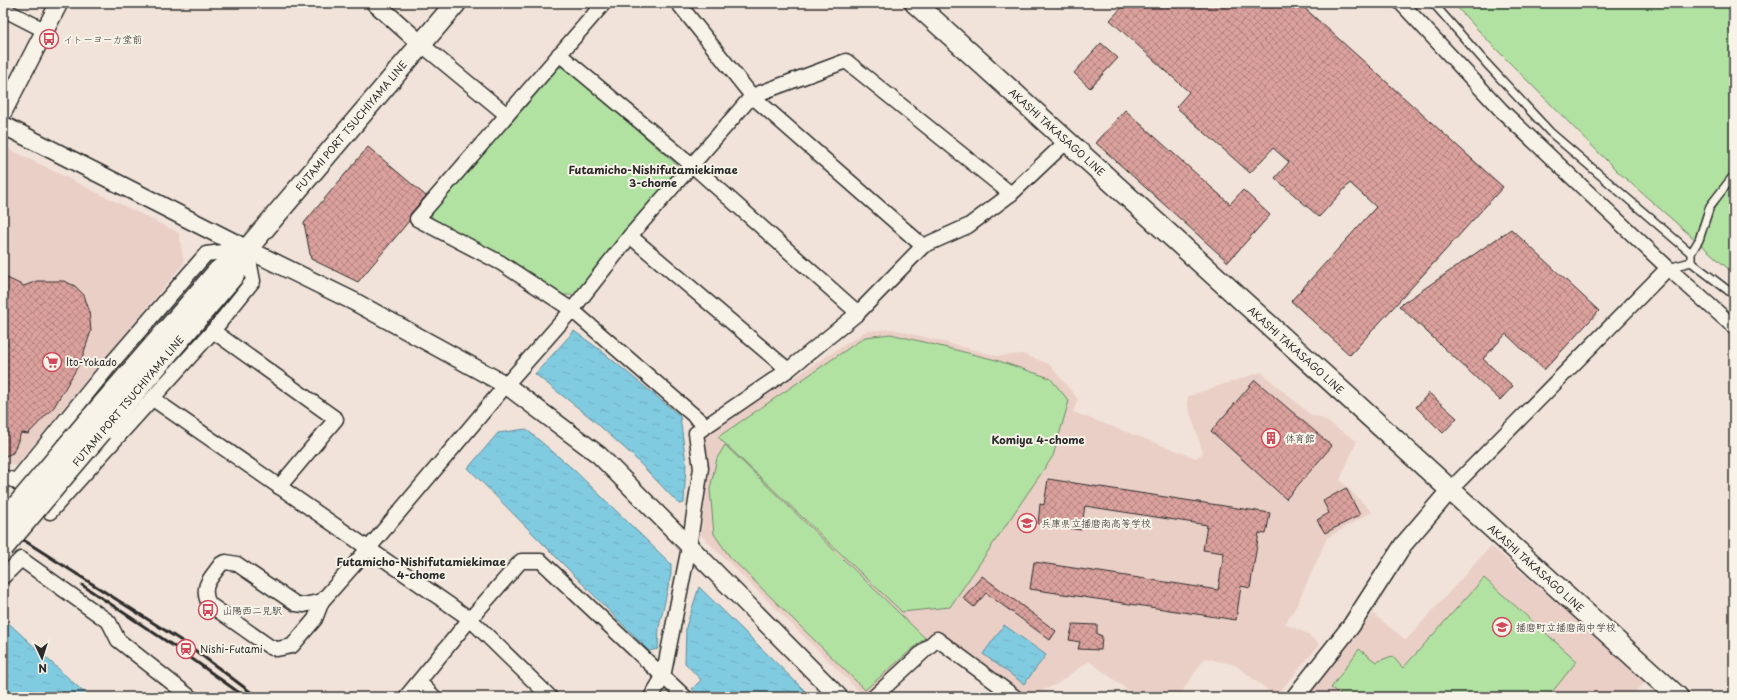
<svg xmlns="http://www.w3.org/2000/svg" width="1737" height="700" font-family="'Playpen Sans','Klee One',sans-serif">
	<defs>
		<pattern id="water-ripples" width="26" height="14" patternUnits="userSpaceOnUse"><rect width="26" height="14" fill="#81cbe1"/><path d="M2 4q2-2 4 0t4 0M15 11q2-2 4 0t4 0" fill="none" stroke="#70aec1"/></pattern>
		<pattern id="building-cross-hatch" width="8" height="8" patternUnits="userSpaceOnUse"><rect width="8" height="8" fill="#dba19d"/><path d="M0 0l8 8M0 8l8-8" fill="none" stroke="#b28380"/></pattern>
	</defs>
	<rect width="100%" height="100%" fill="#f1e3d9"/>
	<filter id="ink" filterUnits="userSpaceOnUse"><feTurbulence type="fractalNoise" baseFrequency=".025" numOctaves="2"/><feDisplacementMap in="SourceGraphic" scale="8" xChannelSelector="R" yChannelSelector="G"/><feConvolveMatrix kernelMatrix="1 2 1 2 8 2 1 2 1" color-interpolation-filters="sRGB"/></filter>
	<g filter="url(#ink)">
		<g fill="#eacfc7">
			<polygon points="3,146 179,233 184,263 16,466 3,462"/>
			<polygon points="893,329 998,356 1023,354 1049,364 1078,399 1073,412 1196,458 1203,453 1187,403 1188,396 1261,372 1312,416 1320,417 1357,441 1340,480 1372,512 1327,538 1297,605 1285,624 1304,632 1320,644 1276,696 1235,665 1205,658 1178,697 1137,697 1089,661 1057,684 1029,697 1024,697 936,633 865,697 701,535 708,472 703,436 866,331"/>
			<polygon points="1491,546 1647,680 1630,697 1304,697 1373,614 1406,640"/>
		</g>
		<g fill="#b1e2a2" stroke="#6e8666">
			<polygon points="1453,3 1734,3 1734,270 1732,272 1617,171 1494,47"/>
			<polygon points="557,67 565,67 676,164 676,171 576,295 563,295 504,257 433,220 431,213"/>
			<polygon points="891,334 996,360 1050,378 1069,401 1053,456 950,607 902,612 718,437 865,337"/>
			<polygon points="725,445 925,638 865,690 730,557 714,534 710,489 717,458"/>
			<polygon points="1484,578 1577,661 1548,697 1345,697 1331,688 1359,649 1376,662 1392,656 1403,668"/>
		</g>
		<g fill="url(#water-ripples)" stroke="#5f8b98">
			<polygon points="574,331 599,349 680,416 686,463 684,503 679,504 631,454 591,418 535,374"/>
			<polygon points="526,429 573,469 671,564 671,574 659,627 658,649 649,651 468,468 498,433"/>
			<polygon points="699,587 811,697 702,697 692,689 701,680 685,663 686,627"/>
			<polygon points="3,618 89,697 3,697"/>
			<polygon points="1004,625 1046,655 1024,684 983,654"/>
		</g>
		<g fill="url(#building-cross-hatch)" stroke="#2b2b2b">
			<polygon points="1126,3 1299,3 1503,187 1350,355 1291,301 1376,207 1350,183 1319,217 1275,178 1289,162 1273,148 1250,173 1176,107 1189,92 1110,20"/>
			<polygon points="1101,43 1118,58 1090,88 1074,73"/>
			<polygon points="1125,110 1230,204 1243,190 1270,215 1228,262 1096,143"/>
			<polygon points="368,147 426,196 411,213 409,221 358,282 311,259 304,223"/>
			<polygon points="1511,229 1599,311 1544,370 1506,334 1483,359 1513,386 1500,400 1399,306"/>
			<polygon points="3,276 24,286 37,281 64,281 75,286 84,295 89,310 91,331 81,361 54,407 28,434 21,433 13,453 3,457"/>
			<polygon points="1255,380 1332,446 1286,499 1211,431"/>
			<polygon points="1429,393 1457,418 1443,433 1416,407"/>
			<polygon points="1048,479 1270,513 1266,534 1259,533 1250,588 1241,586 1236,620 1030,589 1034,562 1218,590 1224,553 1203,550 1207,525 1085,506 1081,530 1038,524 1040,504 1044,505"/>
			<polygon points="1346,488 1360,515 1325,533 1317,520 1329,513 1323,501"/>
			<polygon points="982,576 1056,631 1050,640 986,593 974,607 963,598"/>
			<polygon points="1073,624 1097,625 1097,634 1102,636 1101,650 1078,649 1080,642 1069,640"/>
		</g>
		<g fill="none" stroke-linecap="round" stroke-linejoin="round">
			<defs>
				<g id="service">
					<polyline points="1433,3 1486,63 1550,132 1691,253"/>
					<polyline points="1691,262 1691,253 1699,240 1710,206 1734,175"/>
					<polyline points="1668,268 1691,262 1734,295"/>
				</g>
				<g id="minor">
					<polyline points="604,3 417,219 501,263 572,310 706,426"/>
					<polyline points="678,3 752,96 923,246"/>
					<polyline points="1401,3 1502,111 1668,268 1734,327"/>
					<polyline points="3,9 46,31"/>
					<polyline points="421,44 507,115"/>
					<polyline points="559,54 693,166 858,313"/>
					<polyline points="630,236 788,370"/>
					<polyline points="213,331 336,419 279,487"/>
					<polyline points="153,399 470,619 550,697"/>
					<polyline points="3,477 16,481 50,512 213,331 253,281 247,249 206,254 110,365 16,481"/>
					<polyline points="1450,490 1668,268"/>
					<polyline points="3,577 21,559 109,622 118,640 190,697"/>
					<path d="M322,601L304,605L296,604L237,564L226,562L221,564C211,578 200,586 209,604L270,647L277,649L292,646L315,619L322,601L368,549L506,385L572,310L630,236L752,96L846,61L1011,194"/>
					<polyline points="419,682 434,697"/>
					<polyline points="406,697 470,619 521,561 541,561 685,697"/>
					<polyline points="651,697 663,677 689,547 701,468 696,433 788,370 858,313 923,246 968,226 1011,194 1067,141"/>
					<polyline points="874,697 937,639 1015,697"/>
				</g>
				<g id="tertiary">
					<polyline points="375,3 421,44"/>
					<polyline points="3,112 59,3"/>
					<polyline points="3,125 247,249 355,302 506,385 599,455 839,697"/>
					<polyline points="1295,697 1351,626 1403,545 1450,490"/>
				</g>
				<g id="secondary">
					<polyline points="915,3 1678,697"/>
					<polyline points="90,419 218,271 247,249 456,3"/>
					<polyline points="102,431 234,275 244,255"/>
				</g>
			</defs>
			<use href="#service" stroke="#2b2b2b" stroke-width="10"/>
			<use href="#minor" stroke="#2b2b2b" stroke-width="17"/>
			<use href="#tertiary" stroke="#2b2b2b" stroke-width="20"/>
			<use href="#secondary" stroke="#2b2b2b" stroke-width="23"/>
			<use href="#service" stroke="#f7f3e8" stroke-width="7"/>
			<use href="#minor" stroke="#f7f3e8" stroke-width="14"/>
			<use href="#tertiary" stroke="#f7f3e8" stroke-width="17"/>
			<use href="#secondary" stroke="#f7f3e8" stroke-width="20"/>
			<g stroke="#2b2b2b" stroke-width="3">
				<polyline points="3,527 188,645 257,697"/>
				<polyline points="82,585 184,653 245,697"/>
			</g>
			<defs>
				<g id="secondary-bridge">
					<polyline points="3,522 90,419"/>
					<polyline points="3,548 102,431"/>
				</g>
			</defs>
			<use href="#secondary-bridge" stroke="#2b2b2b" stroke-width="23" stroke-linecap="butt"/>
			<use href="#secondary-bridge" stroke="#f7f3e8" stroke-width="20"/>
		</g>
	</g>
	<defs>
		<symbol id="bus-ring" viewBox="-11 -11 22 22"><circle r="9.5" fill="#f7f3e8" stroke="#d1495b" stroke-width="1.5"/><path d="M-5-6H5V4H4V6H2V4H-2V6H-4V4H-5ZM-3.5-4V0h7V-4ZM-3.5 1.2v1.5H-2V1.2ZM2 1.2v1.5H3.5V1.2Z" fill="#d1495b"/></symbol>
		<symbol id="supermarket-ring" viewBox="-11 -11 22 22"><circle r="9.5" fill="#f7f3e8" stroke="#d1495b" stroke-width="1.5"/><path d="M-6-5.5h2.5l.6 2H6L4.5 2H-2.5L-4.4-4H-6ZM-1.5 3.2a1.3 1.3 0 1 0 .1 0ZM3 3.2a1.3 1.3 0 1 0 .1 0Z" fill="#d1495b"/></symbol>
		<symbol id="building-ring" viewBox="-11 -11 22 22"><circle r="9.5" fill="#f7f3e8" stroke="#d1495b" stroke-width="1.5"/><path d="M-4-6H4V6H1V3H-1V6H-4ZM-2.5-4.3h1.7v1.8h-1.7ZM.8-4.3h1.7v1.8H.8ZM-2.5-1h1.7V.8h-1.7ZM.8-1h1.7V.8H.8Z" fill="#d1495b"/></symbol>
		<symbol id="school-ring" viewBox="-11 -11 22 22"><circle r="9.5" fill="#f7f3e8" stroke="#d1495b" stroke-width="1.5"/><path d="M0-5L7-2L0 1L-7-2ZM-4 1L0 2.5L4 1V4Q0 6-4 4Z" fill="#d1495b"/></symbol>
		<symbol id="station-ring" viewBox="-11 -11 22 22"><circle r="9.5" fill="#f7f3e8" stroke="#d1495b" stroke-width="1.5"/><path d="M-3-6H3Q5-6 5-4V2Q5 4 3 4L4.5 6H3L1.5 4h-3L-3 6H-4.5L-3 4Q-5 4-5 2V-4Q-5-6-3-6ZM-3.5-4v3h7v-3ZM-3.5 1v1.5H-2V1ZM2 1v1.5H3.5V1Z" fill="#d1495b"/></symbol>
	</defs>
	<g fill-rule="evenodd">
		<use href="#bus-ring" x="38" y="28" width="22" height="22"/>
		<use href="#supermarket-ring" x="41" y="351" width="22" height="22"/>
		<use href="#building-ring" x="1260" y="427" width="22" height="22"/>
		<use href="#school-ring" x="1016" y="512" width="22" height="22"/>
		<use href="#bus-ring" x="197" y="599" width="22" height="22"/>
		<use href="#school-ring" x="1491" y="616" width="22" height="22"/>
		<use href="#station-ring" x="175" y="638" width="22" height="22"/>
	</g>
	<g text-anchor="middle" stroke-width="4" stroke-linejoin="round" paint-order="stroke">
		<g font-size="10" fill="#2b2b2b" stroke="#f7f3e8" text-anchor="start">
			<text x="63" y="43">イトーヨーカ堂前</text>
			<text x="66" y="366">Ito-Yokado</text>
			<text x="1285" y="442">体育館</text>
			<text x="1041" y="527">兵庫県立播磨南高等学校</text>
			<text x="222" y="614">山陽西二見駅</text>
			<text x="1516" y="631">播磨町立播磨南中学校</text>
			<text x="200" y="653">Nishi-Futami</text>
		</g>
		<g font-size="10" fill="#2b2b2b" stroke="#f7f3e8">
			<text transform="translate(351 126) rotate(-50)" y="4">FUTAMI PORT TSUCHIYAMA LINE</text>
			<text transform="translate(1057 132) rotate(42)" y="4">AKASHI TAKASAGO LINE</text>
			<text transform="translate(1296 350) rotate(42)" y="4">AKASHI TAKASAGO LINE</text>
			<text transform="translate(128 401) rotate(-50)" y="4">FUTAMI PORT TSUCHIYAMA LINE</text>
			<text transform="translate(1536 568) rotate(42)" y="4">AKASHI TAKASAGO LINE</text>
		</g>
		<g font-size="11" font-weight="bold" fill="#2b2b2b" stroke="#f7f3e8">
			<text x="653" y="174">Futamicho-Nishifutamiekimae<tspan x="653" dy="13">3-chome</tspan></text>
			<text x="1038" y="444">Komiya 4-chome</text>
			<text x="421" y="566">Futamicho-Nishifutamiekimae<tspan x="421" dy="13">4-chome</tspan></text>
		</g>
	</g>
	<rect width="1737" height="700" fill="none" stroke="#f7f3e8" stroke-width="16"/>
	<rect x="8" y="8" width="1721" height="684" fill="none" stroke="#2b2b2b" stroke-width="1.5" filter="url(#ink)"/>
	<g transform="translate(42 658) rotate(176)" stroke="#f7f3e8" stroke-width="3" paint-order="stroke">
	<path d="M0-3L7 15L0 10L-7 15Z" fill="#2b2b2b"/>
	<text y="-6" font-size="11" font-weight="bold" text-anchor="middle" fill="#2b2b2b">N</text>
	</g>
</svg>
